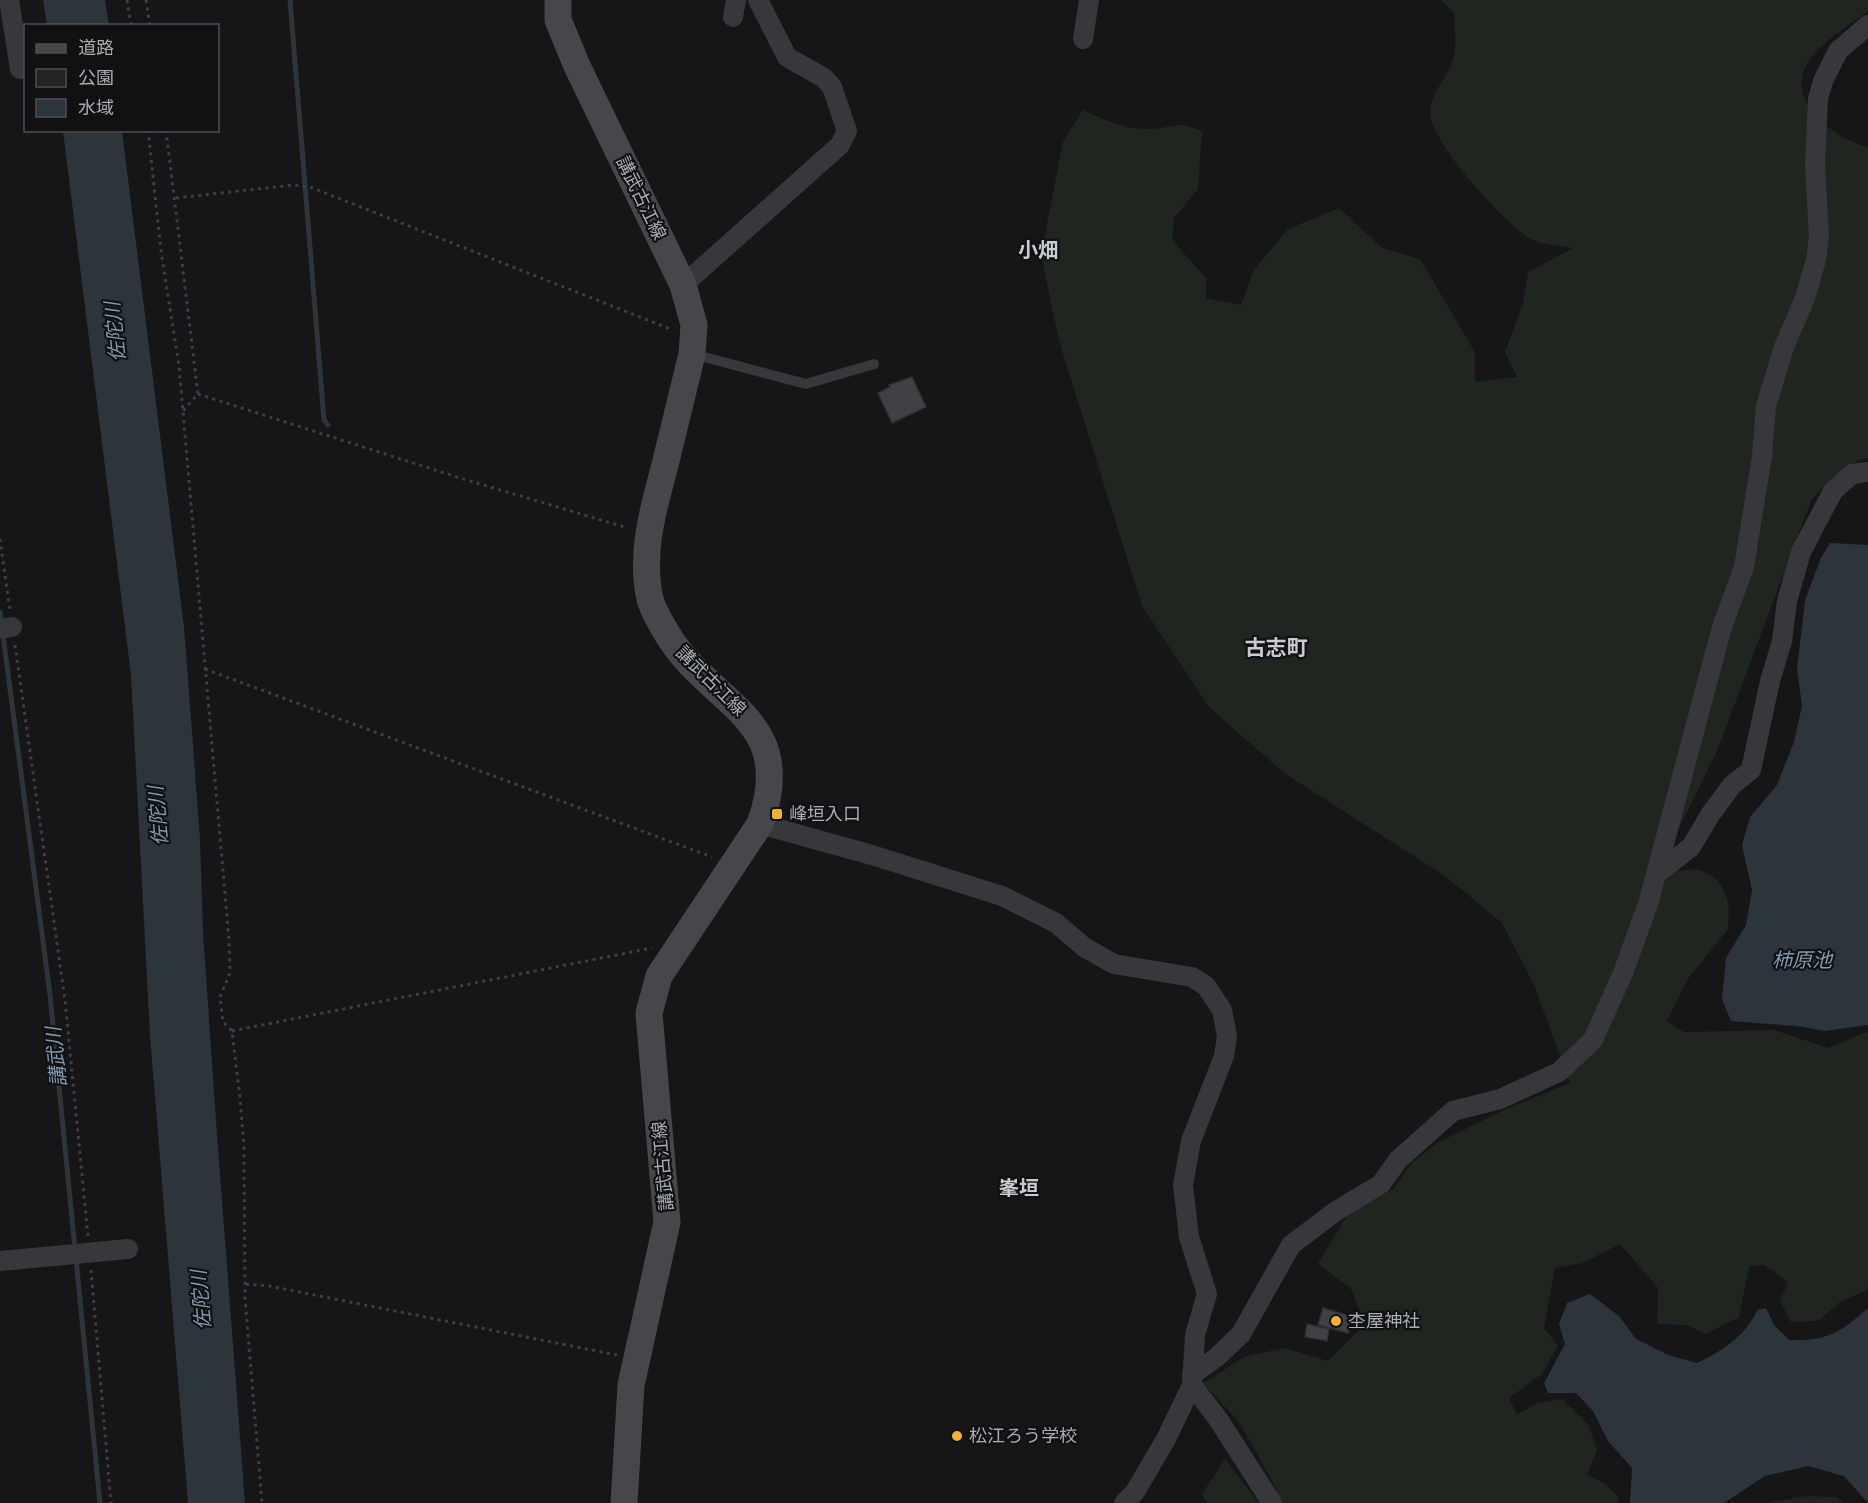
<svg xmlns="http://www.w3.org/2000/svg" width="1868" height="1503" font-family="Lato,'Noto Sans JP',sans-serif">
	<rect width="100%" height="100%" fill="#161618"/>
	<g fill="#1e261f">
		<path d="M1441,0H1868V11C1850,25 1821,42 1808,62C1784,103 1834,138 1868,147V458C1846,462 1825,484 1811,501L1717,751L1664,859L1680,871C1702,865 1721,876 1727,899C1730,908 1728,920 1728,929L1687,980L1667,1021L1684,1032L1774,1030L1828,1048L1866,1032L1868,1034V1284L1867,1290L1840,1302L1818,1321L1791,1322L1780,1301L1788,1282L1764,1265L1749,1267L1739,1317L1706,1334L1686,1325L1657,1324L1658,1288L1620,1244L1583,1263L1555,1268L1544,1328L1558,1346L1542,1374L1509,1398L1517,1415L1537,1403L1562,1399L1588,1424L1597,1450L1587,1475L1605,1483L1619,1498L1618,1503H1207L1202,1494L1225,1459L1258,1502L1277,1490L1239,1422L1203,1383L1246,1356L1285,1348L1328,1361L1365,1324L1351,1289L1318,1264L1348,1214L1393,1189L1412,1163L1437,1143L1504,1110L1570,1083L1534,985L1502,923L1445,876L1284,773L1209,707L1142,606L1059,341L1041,254L1063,142L1083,110C1104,120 1127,130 1151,129C1178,127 1173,120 1202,131L1198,189L1174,218L1172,240L1206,278V298L1241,305L1253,271L1288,229L1339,208L1382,248L1420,259L1475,352V382L1517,377L1505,352L1523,303L1528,272L1573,248C1560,246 1540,245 1529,238C1504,222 1426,139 1430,109C1433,90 1446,79 1452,63C1457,48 1455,29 1454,13Z"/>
		<polygon points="1806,1496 1837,1497 1843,1503 1767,1503"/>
	</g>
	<g fill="#2c353c">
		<polygon points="43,0 105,0 109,25 47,25"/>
		<polygon points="63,131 122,131 184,627 200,839 203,932 217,1135 245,1503 188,1503 150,1035 131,675"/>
		<polygon points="1830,543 1868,545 1868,1025 1825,1031 1797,1026 1731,1021 1722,999 1726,958 1746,925 1752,890 1742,845 1750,817 1777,785 1794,742 1802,706 1797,669 1805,600 1821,558"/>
		<path d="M1590,1294L1619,1316L1636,1339L1668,1355L1697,1363C1722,1351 1746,1336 1757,1310L1766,1308L1774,1325L1789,1340C1827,1341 1840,1333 1868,1308V1503L1844,1476L1808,1466L1765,1476L1724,1503H1630L1632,1468L1608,1441L1593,1411L1576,1393H1548L1544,1383L1565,1344L1559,1324L1567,1303Z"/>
	</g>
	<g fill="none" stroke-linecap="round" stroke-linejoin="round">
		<g stroke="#2c353c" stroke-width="5">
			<polyline points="290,0 324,420 328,425"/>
			<polyline points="0,612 50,995 100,1503"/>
		</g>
	</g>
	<g fill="#404145" stroke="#303034" stroke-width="1.5">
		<polygon points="912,377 926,407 892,423 878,393 890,387 889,385"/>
		<polygon points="1323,1308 1353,1317 1348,1333 1318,1325"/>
		<polygon points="1307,1324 1329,1329 1327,1341 1305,1337"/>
	</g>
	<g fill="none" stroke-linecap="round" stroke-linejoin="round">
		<g stroke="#3d3f44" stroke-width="3" stroke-dasharray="3 4.5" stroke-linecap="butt">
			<polyline points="127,0 131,26"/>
			<polyline points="146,0 150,26"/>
			<polyline points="148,130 161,251 179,366 229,940 230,973 220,997 223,1022 232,1031 240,1098 244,1147 245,1298 262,1503"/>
			<polyline points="166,130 198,394 182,412"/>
			<polyline points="176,198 293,185 310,187 673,330"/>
			<polyline points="198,394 460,478 628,528"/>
			<polyline points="0,539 10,611"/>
			<polyline points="15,645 65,1000 88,1236"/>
			<polyline points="205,669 712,857"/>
			<polyline points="232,1031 652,948"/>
			<polyline points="91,1270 111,1503"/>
			<polyline points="246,1284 269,1286 617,1355"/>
		</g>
		<polyline stroke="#37383d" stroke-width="10" points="693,354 806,384 874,364"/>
		<g stroke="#37383d" stroke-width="20">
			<polyline points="9,0 20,69"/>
			<polyline points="733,17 736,0"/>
			<polyline points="1083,39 1089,0"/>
			<polyline points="683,285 840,145 847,131 832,87 824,78 787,57 758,0"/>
			<polyline points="0,629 12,627"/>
			<polyline points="760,824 872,855 1002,896 1056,923 1084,947 1114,964 1192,977 1206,986 1222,1010 1227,1036 1224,1056 1191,1141 1183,1185 1189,1237 1207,1294 1195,1335 1192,1385 1166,1439 1135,1492 1124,1503"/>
			<polyline points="1656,874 1691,847 1710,815 1732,785 1751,770 1770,681 1782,641 1787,601 1801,552 1833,491 1852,474 1868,472"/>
			<polyline points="0,1261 128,1249"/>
			<polyline points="1192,1375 1217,1357 1241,1334 1291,1245 1336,1211 1381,1184 1398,1160 1453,1111 1500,1099 1559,1072 1593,1040 1623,973 1648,904 1722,627 1744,567 1762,456 1766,406 1784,347 1805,298 1816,260 1819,236 1815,164 1818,99 1823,81 1838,51 1868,25"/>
			<polyline points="1192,1385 1218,1419 1272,1503"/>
		</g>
		<path stroke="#45474d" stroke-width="27" d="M558,0V20L577,66L683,285L694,325L692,354C683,391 674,428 665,465C653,510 640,553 650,599C653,611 660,621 666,632C709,706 799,716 760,824L659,976L649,1013L667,1222L631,1385L624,1503"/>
	</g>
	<g fill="#f2b134" stroke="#111113" stroke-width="2">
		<rect x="771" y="808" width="12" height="12" rx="3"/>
		<circle cx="1336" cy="1321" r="6"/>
		<circle cx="957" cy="1436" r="6"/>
	</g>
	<g text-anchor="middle" stroke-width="4.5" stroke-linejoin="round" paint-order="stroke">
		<g font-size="18" fill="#a8adb8" stroke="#111113">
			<text transform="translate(641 198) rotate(64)" y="6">講武古江線</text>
			<text transform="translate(711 681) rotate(45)" y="6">講武古江線</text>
			<text transform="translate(663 1166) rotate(-95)" y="6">講武古江線</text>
		</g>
		<g font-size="18" fill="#a8adb8" stroke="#111113" text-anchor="start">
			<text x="789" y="820">峰垣入口</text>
			<text x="1348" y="1327">杢屋神社</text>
			<text x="969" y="1442">松江ろう学校</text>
		</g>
		<g font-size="20" font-weight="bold" fill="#c9ccd4" stroke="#111113">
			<text x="1038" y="257">小畑</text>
			<text x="1019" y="1195">峯垣</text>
		</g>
		<g font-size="20" font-style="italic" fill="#7f9bb3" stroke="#111113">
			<text transform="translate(115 332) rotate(-96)" y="7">佐陀川</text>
			<text transform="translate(158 816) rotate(-95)" y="7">佐陀川</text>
			<text x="1802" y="967">柿原池</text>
			<text transform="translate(56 1057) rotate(-96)" y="7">講武川</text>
			<text transform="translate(201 1300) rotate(-95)" y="7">佐陀川</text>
		</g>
		<g font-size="21" font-weight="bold" fill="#c9ccd4" stroke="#111113">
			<text x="1276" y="655">古志町</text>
		</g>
	</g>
	<rect x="24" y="24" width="195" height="108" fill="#111113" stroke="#4d4f55" stroke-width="1.5"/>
	<rect x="36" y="44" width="30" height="9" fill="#45474d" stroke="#4d4f55" stroke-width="1.5"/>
	<text x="78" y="54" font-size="18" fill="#a8adb8">道路</text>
	<rect x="36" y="69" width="30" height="18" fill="#1e261f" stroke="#4d4f55" stroke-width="1.5"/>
	<text x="78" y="84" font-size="18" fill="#a8adb8">公園</text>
	<rect x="36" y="99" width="30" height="18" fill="#2c353c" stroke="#4d4f55" stroke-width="1.5"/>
	<text x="78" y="114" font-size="18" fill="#a8adb8">水域</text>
</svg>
